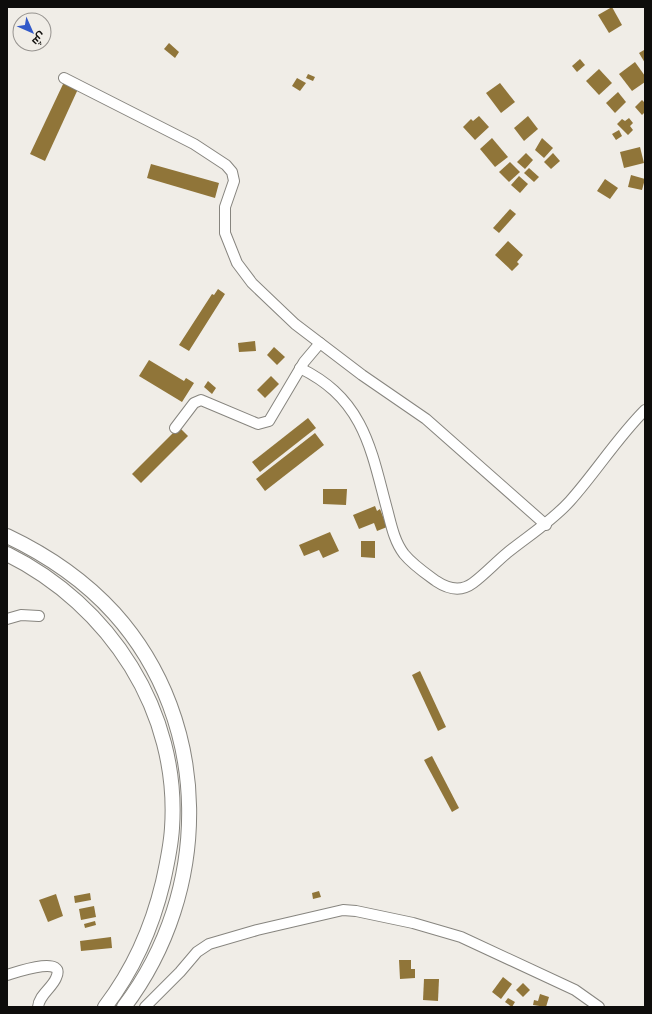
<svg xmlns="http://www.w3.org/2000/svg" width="652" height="1014" font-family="Merriweather,Cairo,serif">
	<rect width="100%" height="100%" fill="#f0ede7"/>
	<g fill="#907539">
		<polygon points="612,7 622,25 609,33 598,15"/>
		<polygon points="169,43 179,52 175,58 164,49"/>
		<polygon points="644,50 645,52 645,63 639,53"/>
		<polygon points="580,59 585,65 577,72 572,66"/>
		<polygon points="635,62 645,76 645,82 632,91 619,74"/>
		<polygon points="599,69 612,83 599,95 586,81"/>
		<polygon points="308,74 315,77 313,81 306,78"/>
		<polygon points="297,78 306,83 300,91 292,86"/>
		<polygon points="64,82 78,89 45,161 30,154"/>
		<polygon points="500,83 515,102 501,113 486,93"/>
		<polygon points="618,92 626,102 615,113 606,103"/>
		<polygon points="642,100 645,103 645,112 642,115 635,107"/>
		<polygon points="479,116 489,127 475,140 463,127 471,119 473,121"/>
		<polygon points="528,116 538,129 524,141 514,128"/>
		<polygon points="629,118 633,123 630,126 633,130 628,135 617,124 622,119 625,121"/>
		<polygon points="619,130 622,136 616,140 612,134"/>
		<polygon points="492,138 508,157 495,167 480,149"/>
		<polygon points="542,138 553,148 544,158 535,150"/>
		<polygon points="640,147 644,163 624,168 620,152"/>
		<polygon points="526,153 533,160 525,169 517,162"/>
		<polygon points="553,153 560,161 551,169 544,162"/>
		<polygon points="510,162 520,172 509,182 499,172"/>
		<polygon points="151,164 219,183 215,198 147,178"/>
		<polygon points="529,168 539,177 534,182 524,173"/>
		<polygon points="631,175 645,179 642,190 628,187"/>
		<polygon points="519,176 528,184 520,193 511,185"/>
		<polygon points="605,179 618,188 610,199 597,191"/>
		<polygon points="510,209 516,214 499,233 493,228"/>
		<polygon points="508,241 523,255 517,262 519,264 512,271 495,255"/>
		<polygon points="218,289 225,294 189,351 179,345 212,294 214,295"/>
		<polygon points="255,341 256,351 239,352 238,343"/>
		<polygon points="274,347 285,357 277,365 267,355"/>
		<polygon points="149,360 184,381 186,378 194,383 182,402 139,376"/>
		<polygon points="271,376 279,384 265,398 257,390"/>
		<polygon points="208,381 216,388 212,394 204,387"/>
		<polygon points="308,418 316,428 260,472 252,462"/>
		<polygon points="179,427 188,436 141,483 132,474"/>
		<polygon points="315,433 324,445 265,491 256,479"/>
		<polygon points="323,489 347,489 346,505 323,504"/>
		<polygon points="375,506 377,511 380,509 387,527 377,531 374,523 359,529 353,515"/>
		<polygon points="330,532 339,551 323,558 319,550 304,556 299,545"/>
		<polygon points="361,541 375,541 375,558 361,557"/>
		<polygon points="420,671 446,727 438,731 412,675"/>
		<polygon points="432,756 459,808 452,812 424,760"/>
		<polygon points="319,891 321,897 313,899 312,893"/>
		<polygon points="90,893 91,900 75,903 74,896"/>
		<polygon points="56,894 63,916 48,922 39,900"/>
		<polygon points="94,906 96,917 81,920 79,909"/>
		<polygon points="95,921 96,925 85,928 84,924"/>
		<polygon points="111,937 112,948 81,951 80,941"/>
		<polygon points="399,960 411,960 411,969 415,969 415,978 400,979"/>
		<polygon points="503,977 512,984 501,999 492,992"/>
		<polygon points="424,979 439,979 438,1001 423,1000"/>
		<polygon points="523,983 530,990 523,997 516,990"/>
		<polygon points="540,994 549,997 546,1007 533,1005 534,1000 538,1001"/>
		<polygon points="508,998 515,1002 512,1007 505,1002"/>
	</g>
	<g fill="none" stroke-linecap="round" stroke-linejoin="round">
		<defs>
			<g id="minor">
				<polyline points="64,78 194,144 226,165 232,172 234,181 225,207 225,233 237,263 252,283 295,324 362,375 426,419 546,525"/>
				<path d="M300,368C326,381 345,397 359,423C373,449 379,480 387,509C391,524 394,541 404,554C413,565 425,573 436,581C448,589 461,592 473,583C485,574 495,563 507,553C528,536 551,522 570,501C596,472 617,438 645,410"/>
				<polyline points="175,428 194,403 201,400 258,424 269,421 304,362 320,343"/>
				<polyline points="7,619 21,615 39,616"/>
				<path d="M7,975C14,973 67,954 56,978C52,988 39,995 38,1007"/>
				<polyline points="145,1007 180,972 197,952 209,944 257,930 343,910 356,911 413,923 461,937 575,990 599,1007"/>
			</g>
			<g id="highway">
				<path d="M7,536C47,555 84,580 114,613C213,723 212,891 124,1007"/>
				<path d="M7,554C110,605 180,712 172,828C171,846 167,864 163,882C152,928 134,969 105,1007"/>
			</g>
		</defs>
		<use href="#minor" stroke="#87857f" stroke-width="12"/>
		<use href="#highway" stroke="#87857f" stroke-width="16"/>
		<use href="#minor" stroke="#fff" stroke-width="10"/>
		<use href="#highway" stroke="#fff" stroke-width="14"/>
	</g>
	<rect width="652" height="1014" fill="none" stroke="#0e0d0b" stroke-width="16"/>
	<g transform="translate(32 32) rotate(135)"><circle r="19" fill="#f0ede7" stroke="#96938f"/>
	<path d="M0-3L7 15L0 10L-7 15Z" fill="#3259c9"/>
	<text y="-6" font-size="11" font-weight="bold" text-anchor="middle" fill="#0e0d0b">ش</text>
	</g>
</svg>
